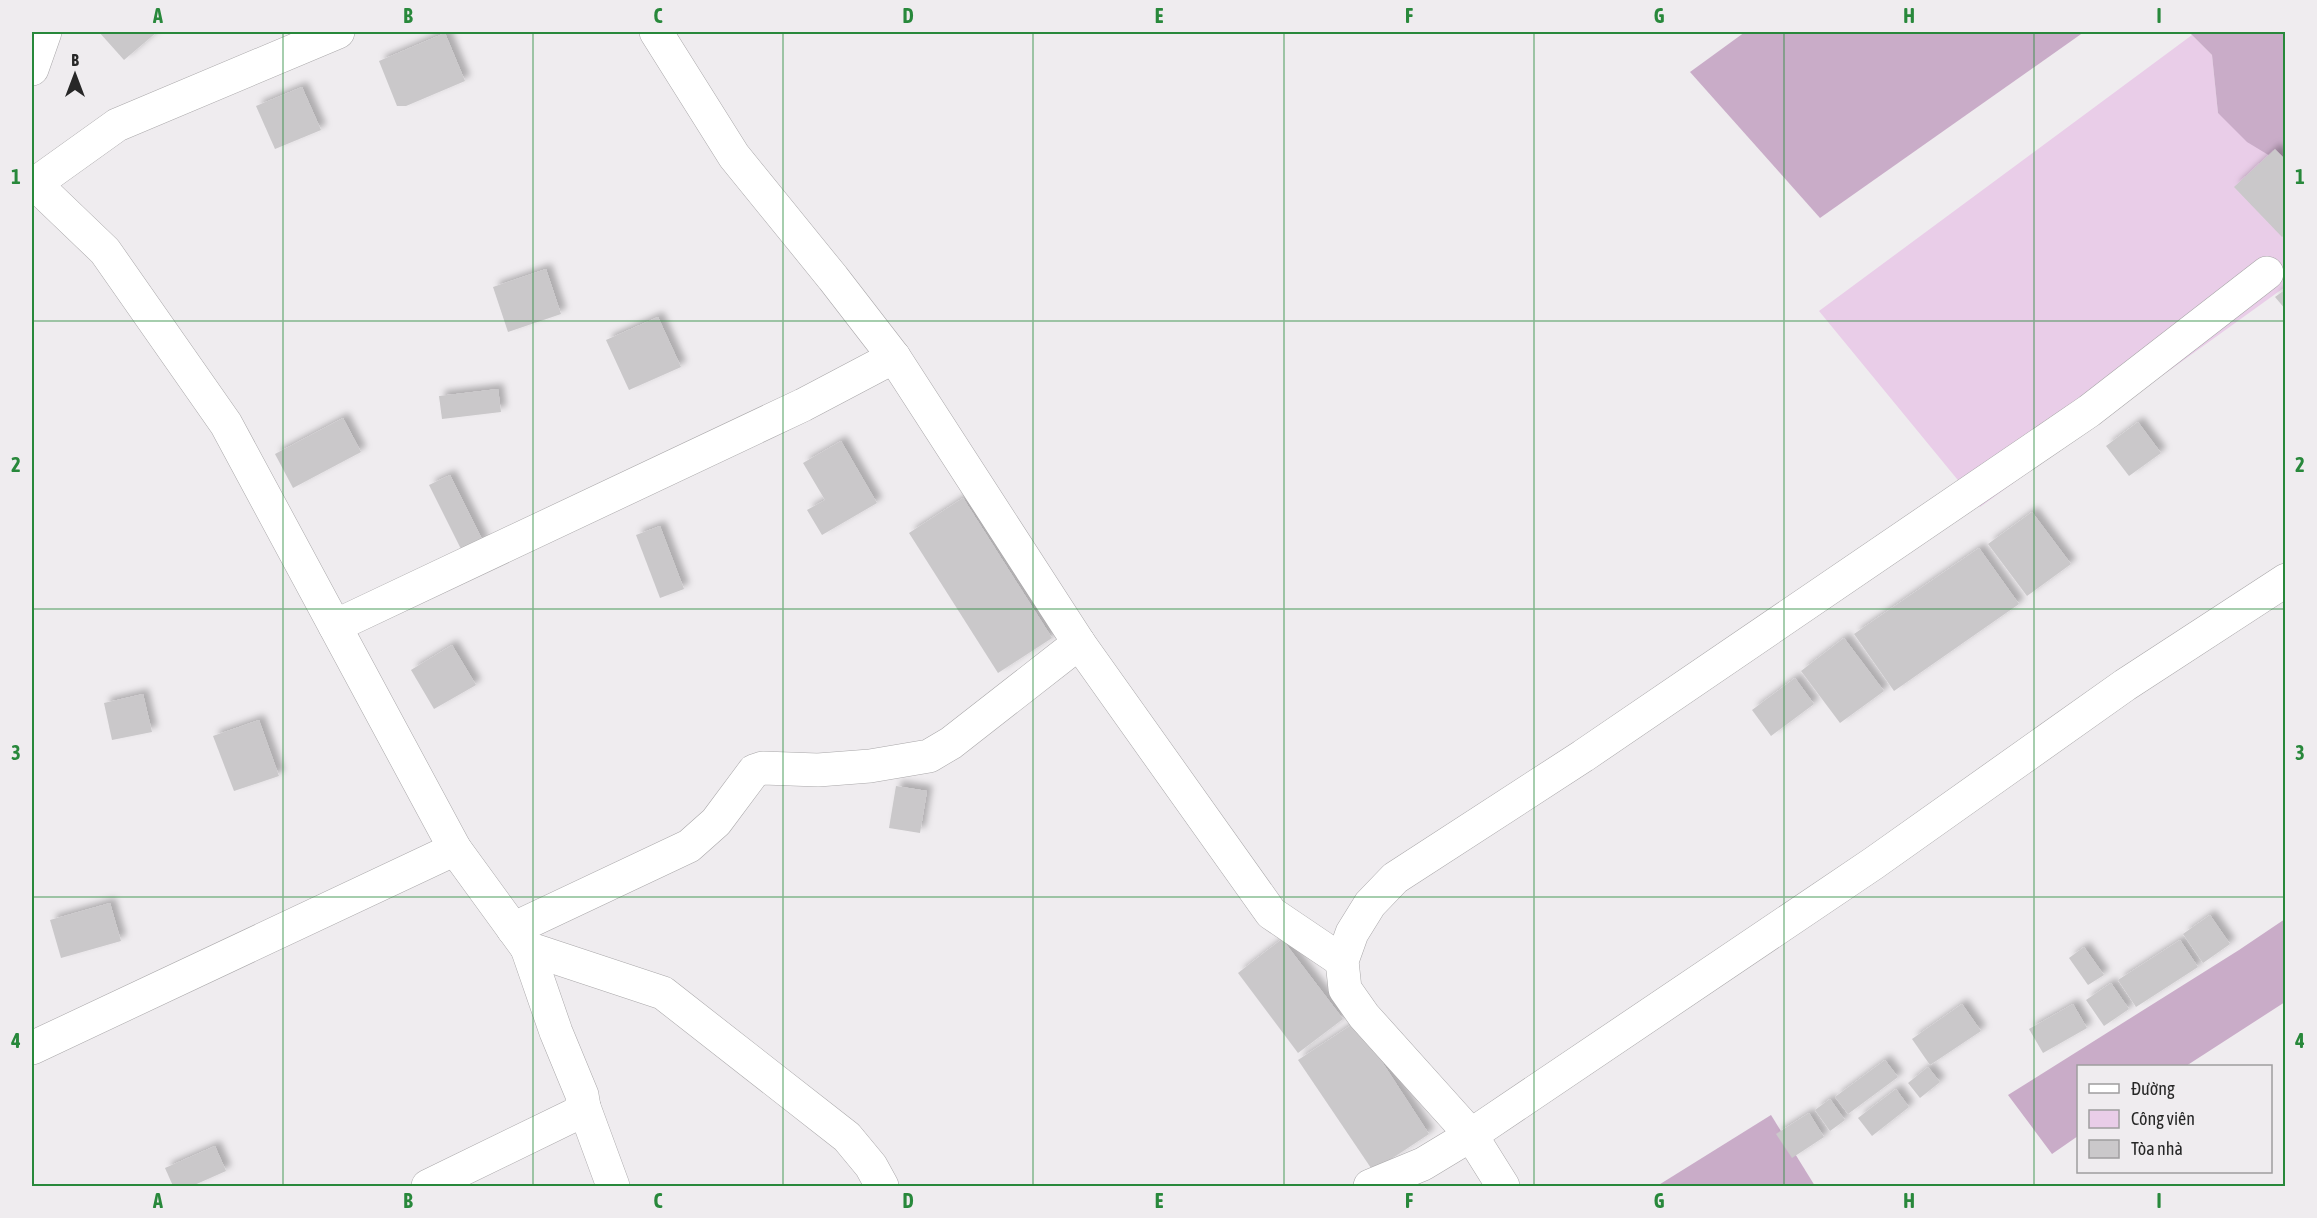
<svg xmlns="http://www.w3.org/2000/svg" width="2317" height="1218" font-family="'Asap Condensed',sans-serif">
	<defs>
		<filter id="shadow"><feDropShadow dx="5.5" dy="-5.5" stdDeviation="3" flood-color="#0004"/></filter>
	</defs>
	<rect width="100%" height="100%" fill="#efecef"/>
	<polygon fill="#e9cde8" points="2192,35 2212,55 2218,113 2285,165 2285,287 1980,507 1819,311"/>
	<g fill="#c9acc8">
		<polygon points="1745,32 2084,32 1820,218 1690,72"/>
		<polygon points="2189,32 2285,32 2285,165 2247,142 2218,113 2212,55"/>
		<polygon points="2285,919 2285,1002 2186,1066 2078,1066 2078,1136 2052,1154 2008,1095 2239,950"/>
		<polygon points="1771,1115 1815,1186 1657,1186"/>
	</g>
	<g fill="#cac8ca" filter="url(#shadow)">
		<polygon points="99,32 157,32 124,60"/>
		<polygon points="445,33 465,81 406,106 397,106 379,61"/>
		<polygon points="302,87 321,130 275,149 256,106"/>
		<polygon points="2275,149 2286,160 2286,234 2282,237 2234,187"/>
		<polygon points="546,269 561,314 508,332 493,287"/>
		<polygon points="2286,289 2286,310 2275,297"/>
		<polygon points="658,317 681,367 629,390 606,340"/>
		<polygon points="498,389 501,412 442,419 439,396"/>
		<polygon points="343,418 361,452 293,488 275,454"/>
		<polygon points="2138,422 2161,453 2129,476 2106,446"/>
		<polygon points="841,441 877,503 822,535 807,510 825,500 803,463"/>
		<polygon points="450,475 484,543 463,553 429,485"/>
		<polygon points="963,498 1052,638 998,673 909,533"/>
		<polygon points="2032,512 2071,564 2027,596 1988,544"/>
		<polygon points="660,526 684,589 660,598 636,535"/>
		<polygon points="1979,548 2019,604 1894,691 1854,634"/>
		<polygon points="1844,638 1884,691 1840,723 1801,671"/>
		<polygon points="452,645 476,685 434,709 411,670"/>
		<polygon points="1795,678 1814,704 1771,736 1752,710"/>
		<polygon points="143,694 152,732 112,740 104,703"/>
		<polygon points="259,720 279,776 234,791 213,736"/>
		<polygon points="896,786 927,791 920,833 889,828"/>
		<polygon points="110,903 121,941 61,958 50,920"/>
		<polygon points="2210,915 2230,944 2203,963 2183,934"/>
		<polygon points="1282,939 1343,1019 1298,1053 1238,973"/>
		<polygon points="2180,940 2198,967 2136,1007 2118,980"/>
		<polygon points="2084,947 2104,975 2088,985 2069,958"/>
		<polygon points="2111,983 2129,1009 2104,1026 2086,1000"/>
		<polygon points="1962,1004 1981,1031 1930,1065 1912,1039"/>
		<polygon points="2073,1004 2087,1028 2043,1053 2029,1029"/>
		<polygon points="1356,1022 1429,1134 1373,1171 1298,1060"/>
		<polygon points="1885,1060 1898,1077 1848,1114 1835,1097"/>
		<polygon points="1928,1067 1940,1082 1920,1098 1908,1083"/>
		<polygon points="1896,1089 1909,1107 1872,1136 1858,1118"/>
		<polygon points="1830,1099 1845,1120 1830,1131 1815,1110"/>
		<polygon points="1809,1113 1824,1137 1792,1158 1776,1134"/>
		<polygon points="215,1146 226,1171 192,1186 173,1186 165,1168"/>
	</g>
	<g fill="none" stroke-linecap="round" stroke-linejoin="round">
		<defs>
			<g id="street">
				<polyline points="656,32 734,156 833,278 894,357 1079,643 1271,913 1342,961"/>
				<polyline points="32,69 45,32"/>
				<polyline points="32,181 105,251 226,424 455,849 527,948 663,993 847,1137 871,1166 882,1186"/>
				<polyline points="36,183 117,125 338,32"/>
				<polyline points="335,626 803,405 894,357"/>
				<polyline points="513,929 689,846 716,822 754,771 763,768 818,770 870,766 929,756 951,743 1079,643"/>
				<polyline points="32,1048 455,849"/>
				<polyline points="584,1107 613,1186"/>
				<polyline points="428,1186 574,1115 584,1107 582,1095 556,1032 527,948"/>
				<polyline points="1370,1186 1423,1164 1471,1135 1874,863 2125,685 2286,580"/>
				<polyline points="1503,1186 1471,1135 1364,1016 1345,989 1342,961 1352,933 1370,904 1395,878 1583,756 2089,411 2267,273"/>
			</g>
		</defs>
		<use href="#street" stroke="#a9a7a9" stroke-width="34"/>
		<use href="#street" stroke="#fff" stroke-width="33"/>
	</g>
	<path fill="none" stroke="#28883b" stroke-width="1.5" stroke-opacity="0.55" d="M283,32V1186M533,32V1186M783,32V1186M1033,32V1186M1284,32V1186M1534,32V1186M1784,32V1186M2034,32V1186M32,321H2286M32,609H2286M32,897H2286"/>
	<rect width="2317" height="1218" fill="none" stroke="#efecef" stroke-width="66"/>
	<rect x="2077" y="1065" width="195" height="108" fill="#efecef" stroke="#9f9d9f" stroke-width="1.5"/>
	<rect x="2089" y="1084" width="30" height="9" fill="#ffffff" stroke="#9f9d9f" stroke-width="1.5"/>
	<text x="2131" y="1095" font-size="18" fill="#272727">Đường</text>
	<rect x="2089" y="1110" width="30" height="18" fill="#e9cde8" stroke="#9f9d9f" stroke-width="1.5"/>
	<text x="2131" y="1125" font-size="18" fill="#272727">Công viên</text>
	<rect x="2089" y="1140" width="30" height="18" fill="#cac8ca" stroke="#9f9d9f" stroke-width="1.5"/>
	<text x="2131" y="1155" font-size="18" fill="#272727">Tòa nhà</text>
	<g transform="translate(75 75)" stroke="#efecef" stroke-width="4.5" paint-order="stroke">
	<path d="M0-4.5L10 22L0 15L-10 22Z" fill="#272727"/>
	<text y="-9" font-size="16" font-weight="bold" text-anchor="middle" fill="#272727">B</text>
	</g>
	<rect x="33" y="33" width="2251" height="1152" fill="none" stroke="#28883b" stroke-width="2"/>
	<g font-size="20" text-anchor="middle" font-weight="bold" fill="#28883b">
		<text x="158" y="23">A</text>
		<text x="408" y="23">B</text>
		<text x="658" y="23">C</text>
		<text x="908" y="23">D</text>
		<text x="1159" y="23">E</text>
		<text x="1409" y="23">F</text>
		<text x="1659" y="23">G</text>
		<text x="1909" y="23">H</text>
		<text x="2159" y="23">I</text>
		<text x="16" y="184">1</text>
		<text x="2300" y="184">1</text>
		<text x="16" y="472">2</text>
		<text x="2300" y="472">2</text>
		<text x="16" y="760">3</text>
		<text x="2300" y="760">3</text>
		<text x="16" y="1048">4</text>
		<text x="2300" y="1048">4</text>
		<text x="158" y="1208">A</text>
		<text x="408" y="1208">B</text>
		<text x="658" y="1208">C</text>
		<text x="908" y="1208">D</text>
		<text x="1159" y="1208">E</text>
		<text x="1409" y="1208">F</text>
		<text x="1659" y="1208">G</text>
		<text x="1909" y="1208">H</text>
		<text x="2159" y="1208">I</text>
	</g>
</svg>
